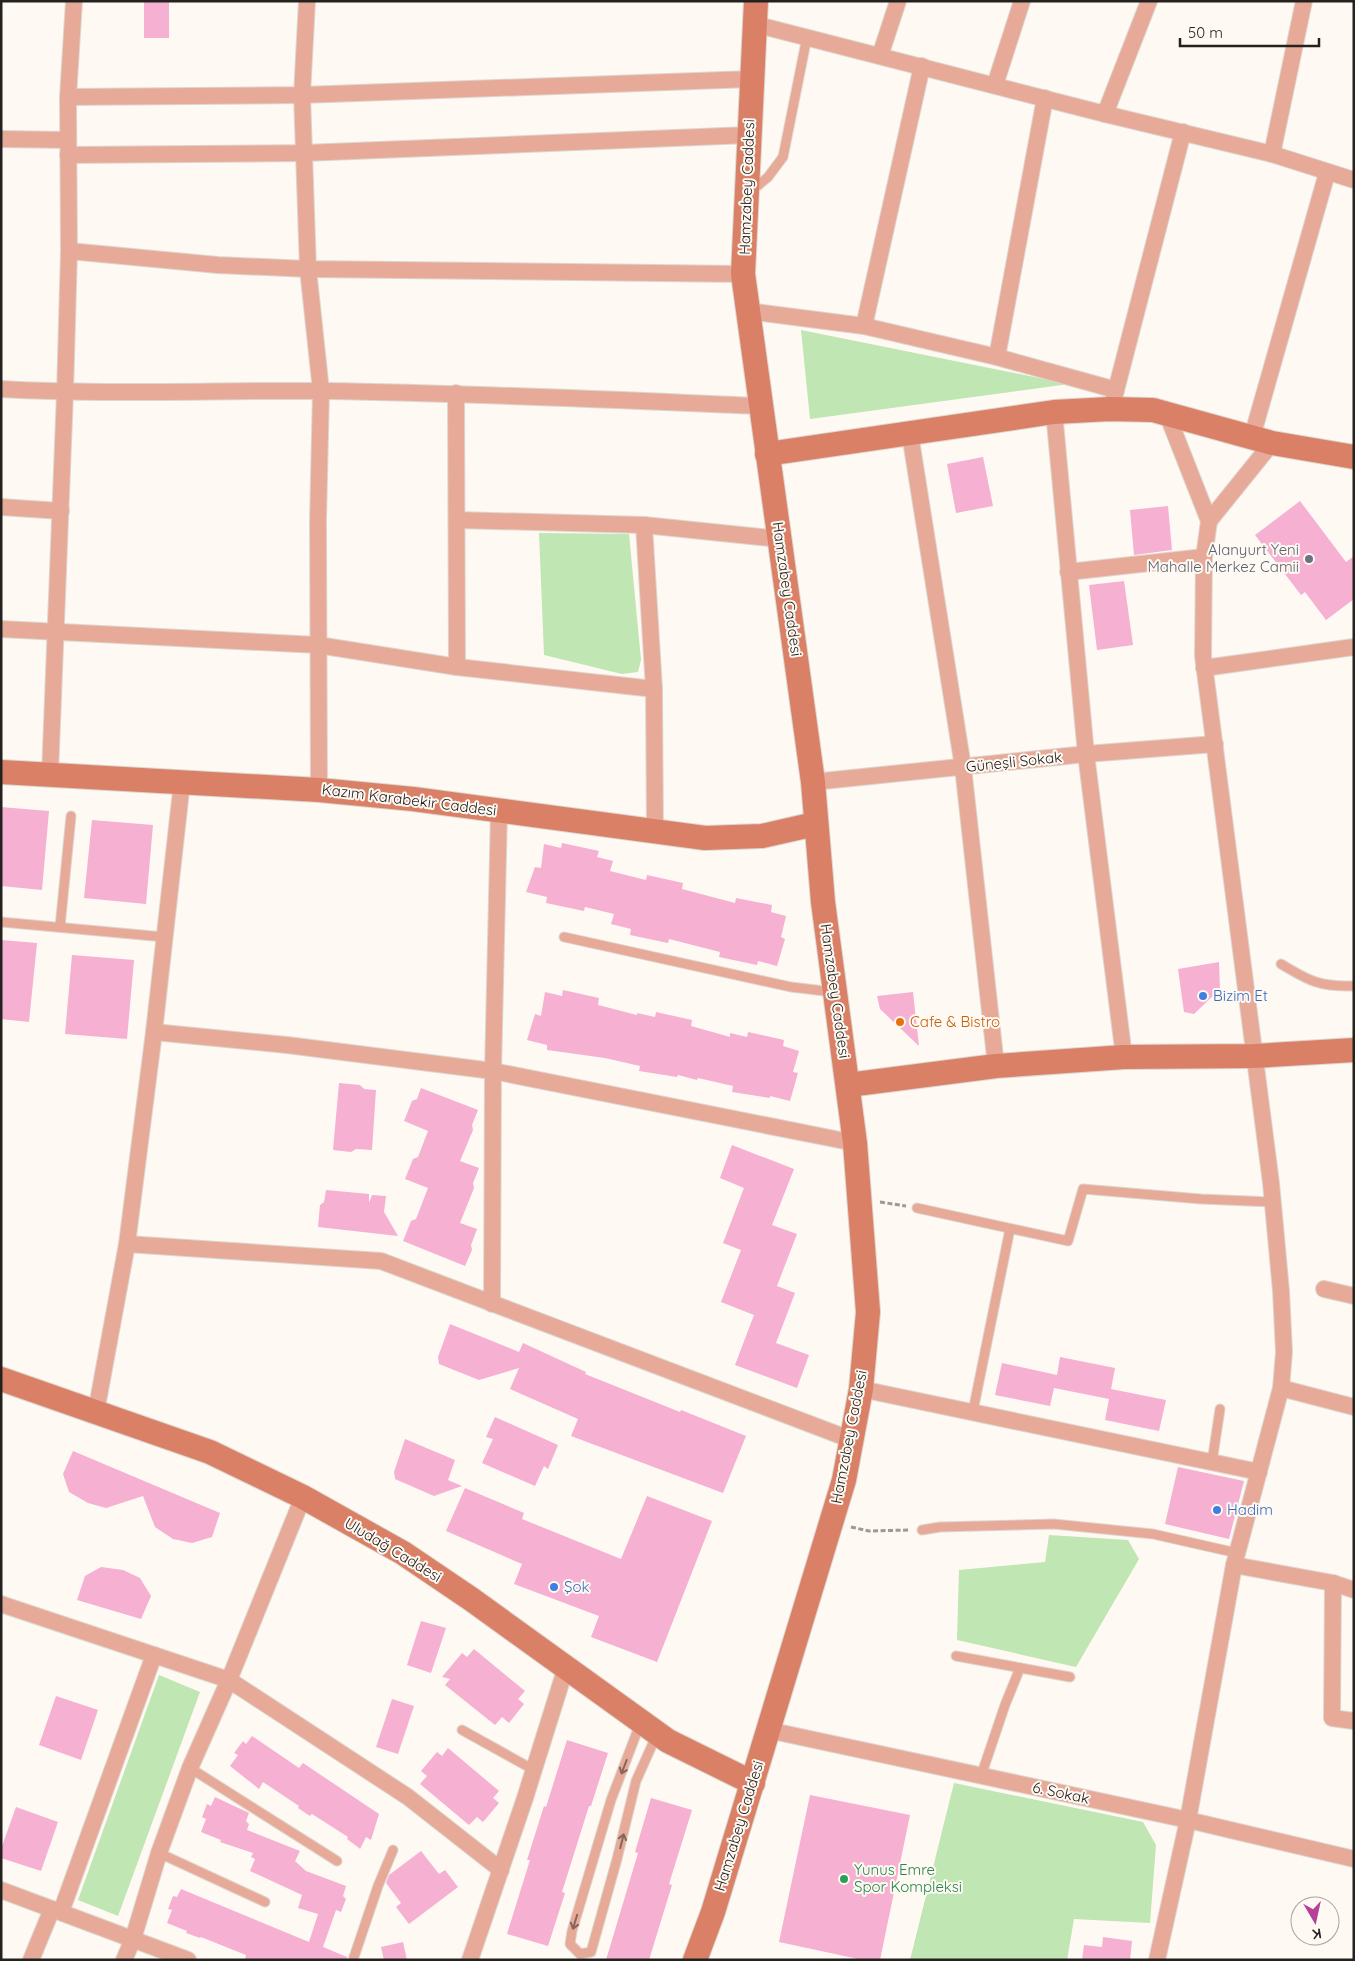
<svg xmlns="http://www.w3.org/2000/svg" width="1355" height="1961" font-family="Quicksand,sans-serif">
	<rect width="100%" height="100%" fill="#fff9f3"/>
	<g fill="#bfe6b3">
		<polygon points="801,330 1069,384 810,419"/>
		<polygon points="539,533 629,534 641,660 638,672 622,674 544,655"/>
		<polygon points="1049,1535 1128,1540 1139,1559 1076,1667 957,1640 959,1570 1045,1562"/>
		<polygon points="159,1675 200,1692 118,1916 78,1900"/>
		<polygon points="954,1783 1143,1822 1156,1845 1150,1923 1074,1919 1067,1960 910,1960"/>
	</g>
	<g fill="#f5b0d2">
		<rect x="144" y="1" width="25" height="37"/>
		<polygon points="983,457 993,506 956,513 947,464"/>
		<polygon points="1300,501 1346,562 1354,556 1354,599 1326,620 1305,592 1301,595 1255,535"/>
		<polygon points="1168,506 1172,550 1134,555 1130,510"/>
		<polygon points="1124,581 1133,645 1097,650 1089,585"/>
		<polygon points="1,807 49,811 42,890 1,886"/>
		<polygon points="92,820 153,825 146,904 84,898"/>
		<polygon points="562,843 599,851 597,857 613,861 610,871 646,880 647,875 683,883 682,889 735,903 736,898 772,905 771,912 786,916 781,937 785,939 777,966 758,961 757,965 719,957 720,952 669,939 668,943 630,935 631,929 611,924 614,914 585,907 584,911 546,903 547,897 526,892 535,867 541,868 544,844 561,848"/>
		<polygon points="1,940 37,943 29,1022 1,1019"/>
		<polygon points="72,955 134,960 127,1039 65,1034"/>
		<polygon points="1219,962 1220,989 1194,1014 1184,1012 1178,969"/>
		<polygon points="563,990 599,998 598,1005 637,1015 637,1013 655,1017 656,1012 692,1020 691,1026 730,1037 730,1033 747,1037 748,1032 784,1040 783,1046 799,1051 793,1072 798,1073 790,1101 770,1096 770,1098 732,1092 733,1086 698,1078 697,1080 678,1075 677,1077 639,1071 640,1066 605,1058 547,1050 547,1045 527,1040 535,1014 541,1016 545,992 562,996"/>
		<polygon points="913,992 919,1046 880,1009 877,996"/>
		<polygon points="339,1083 360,1085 364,1089 376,1090 372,1150 356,1149 351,1152 333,1150"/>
		<polygon points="421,1088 478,1110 472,1125 473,1130 460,1161 479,1168 473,1183 474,1188 460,1223 477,1229 471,1245 472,1250 465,1266 403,1241 411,1221 416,1219 428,1188 405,1179 413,1159 418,1157 428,1131 404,1121 412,1101 417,1099"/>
		<polygon points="732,1145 794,1169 772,1225 797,1234 777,1286 795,1293 776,1343 809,1355 797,1388 735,1365 754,1315 721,1302 741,1250 723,1243 744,1188 720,1178"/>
		<polygon points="326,1190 369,1194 369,1203 372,1195 386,1196 384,1212 398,1236 318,1227 320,1205 324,1202"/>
		<polygon points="450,1324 519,1352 523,1343 586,1372 585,1374 680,1412 681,1410 746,1436 723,1493 571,1436 578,1419 510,1389 519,1368 479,1380 439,1364 438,1357"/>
		<polygon points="1060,1357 1115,1368 1111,1389 1166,1400 1159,1431 1105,1420 1109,1399 1054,1388 1050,1406 995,1395 1002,1363 1057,1375"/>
		<polygon points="495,1417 558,1445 548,1469 544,1466 535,1486 482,1463 493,1439 486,1437"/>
		<polygon points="405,1439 455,1460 448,1480 462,1486 434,1496 395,1479 394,1472"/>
		<polygon points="73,1451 220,1513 212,1537 192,1543 173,1539 155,1527 143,1496 106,1508 88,1503 69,1492 63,1474"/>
		<polygon points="1178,1467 1244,1481 1229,1539 1165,1524"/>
		<polygon points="465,1488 524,1513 522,1519 621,1559 647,1496 712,1521 657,1662 591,1637 599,1616 514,1584 522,1564 446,1531"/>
		<polygon points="101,1567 123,1570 140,1578 151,1596 141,1619 77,1600 85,1576"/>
		<polygon points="421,1621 446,1628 431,1673 407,1665"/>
		<polygon points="474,1649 525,1691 518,1699 524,1704 509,1723 502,1717 495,1725 445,1685 450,1679 442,1677 462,1653 467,1657"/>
		<polygon points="56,1696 98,1710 81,1760 39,1745"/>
		<polygon points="392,1699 414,1706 398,1754 376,1747"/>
		<polygon points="252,1736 299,1768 303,1763 379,1814 371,1840 366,1837 360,1849 359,1848 347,1839 348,1837 312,1814 310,1816 298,1808 299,1806 263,1782 259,1789 230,1766 238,1755 234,1753 243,1741 246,1744"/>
		<polygon points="567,1740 608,1753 591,1806 589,1806 562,1892 565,1893 548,1946 507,1934 530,1860 527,1860 544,1806 546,1807"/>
		<polygon points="448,1748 499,1791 493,1798 499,1803 483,1822 477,1817 469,1825 420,1784 427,1776 421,1771 437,1752 442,1756"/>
		<polygon points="810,1795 910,1815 880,1960 863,1960 779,1942"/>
		<polygon points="215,1797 249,1813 246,1821 249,1824 247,1830 300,1851 295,1861 306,1871 346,1886 343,1896 346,1899 341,1912 336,1910 323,1947 347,1957 347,1960 245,1960 246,1955 201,1937 200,1938 186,1933 187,1931 167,1923 172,1910 168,1909 173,1896 177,1897 181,1889 309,1942 318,1914 298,1908 302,1895 250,1871 255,1859 251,1857 253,1853 220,1842 221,1840 201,1832 206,1819 202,1817 207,1804 211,1806"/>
		<polygon points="651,1798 692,1810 669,1884 672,1885 649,1960 606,1960 638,1853 635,1852"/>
		<polygon points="16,1807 58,1822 41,1871 1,1858 1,1849"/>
		<polygon points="421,1851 439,1874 445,1870 458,1887 409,1924 396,1907 401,1903 386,1883 389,1875"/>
		<polygon points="1103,1937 1132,1941 1130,1960 1082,1960 1084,1945 1102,1947"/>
		<polygon points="403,1942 407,1960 384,1960 381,1947"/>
	</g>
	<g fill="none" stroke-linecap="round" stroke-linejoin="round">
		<defs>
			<g id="lane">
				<polyline points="750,192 768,177 783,157 807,37"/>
				<polyline points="1,922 164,937"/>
				<polyline points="60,927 71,816"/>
				<polyline points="564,937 791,987 833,992"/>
				<path d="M1281,964C1309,981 1320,987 1354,986"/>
				<polyline points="917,1208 1068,1241 1083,1189 1201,1199 1273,1202"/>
				<polyline points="973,1411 1010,1229"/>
				<polyline points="1212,1462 1220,1409"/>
				<polyline points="922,1530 940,1527 1054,1524 1153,1534 1237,1553"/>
				<polyline points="956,1656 1070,1677"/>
				<polyline points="640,1724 611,1800 572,1931 570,1944 580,1954 591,1952 617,1859 636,1781 657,1734"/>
				<polyline points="462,1730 534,1770"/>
				<polyline points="190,1768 337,1861"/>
				<polyline points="981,1776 1005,1705 1020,1668"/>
				<polyline points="159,1853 265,1902"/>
				<polyline points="353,1960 378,1886 393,1850"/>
			</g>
			<g id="street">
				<polyline points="307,1 302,95 308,269 321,391 318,521 319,790"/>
				<polyline points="754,24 1105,114 1272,154 1354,180"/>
				<polyline points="880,56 898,1"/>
				<polyline points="995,85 1022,1"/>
				<polyline points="68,97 302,95 751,79"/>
				<polyline points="1105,114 1149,1"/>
				<polyline points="1,139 68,140"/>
				<polyline points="1272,154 1304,1"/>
				<polyline points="68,155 304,153 748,135"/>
				<polyline points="69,251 218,265 308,269 743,274"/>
				<polyline points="747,311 864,326 997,357 1116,390"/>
				<polyline points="864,326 922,66"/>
				<polyline points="997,357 1045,98"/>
				<path d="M1,389C109,395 218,390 326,391C471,393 616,400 761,406"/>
				<polyline points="456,393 457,667"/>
				<polyline points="1114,398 1183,132"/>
				<polyline points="1054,412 1086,754 1124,1057"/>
				<polyline points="910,434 963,767 996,1066"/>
				<polyline points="1252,437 1327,173"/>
				<polyline points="1,507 61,511"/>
				<polyline points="457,520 644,525 780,539"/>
				<polyline points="1209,521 1272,443"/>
				<polyline points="644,525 654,689 655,832"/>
				<polyline points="1068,572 1204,557"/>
				<polyline points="1,629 318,645 457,667 654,689"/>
				<polyline points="1204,668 1354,647"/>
				<polyline points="50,774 65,393 69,251 68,97 74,1"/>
				<polyline points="813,782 1086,754 1215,744"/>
				<polyline points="154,1032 287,1045 493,1071 855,1143"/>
				<polyline points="127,1244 381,1261 852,1440"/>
				<polyline points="1324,1289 1354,1296"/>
				<polyline points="492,1304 493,1071 499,811"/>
				<polyline points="1281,1388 1354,1407"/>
				<polyline points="861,1389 1259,1472"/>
				<polyline points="96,1412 127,1244 154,1032 182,782"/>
				<polyline points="1234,1565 1333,1583 1354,1590"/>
				<polyline points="1333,1583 1332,1718 1354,1721"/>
				<polyline points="1,1604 229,1680 408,1797 501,1870"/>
				<polyline points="768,1730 1188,1820 1354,1859"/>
				<polyline points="1,1890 188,1960"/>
				<polyline points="61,1912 154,1655"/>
				<polyline points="31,1960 52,1909"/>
				<polyline points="124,1960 133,1939 159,1853 190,1768 229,1680 303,1497"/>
				<polyline points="470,1960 525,1798 566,1667"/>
				<polyline points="1157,1960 1188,1820 1234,1565 1281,1388 1284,1352 1281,1291 1271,1183 1203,656 1204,557 1209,521 1167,414"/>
			</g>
			<g id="secondary">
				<polyline points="767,454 1054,412 1110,409 1153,410 1272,443 1354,457"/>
				<polyline points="1,772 319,790 413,799 705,838 762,836 815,824"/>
				<polyline points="848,1085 996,1066 1124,1057 1254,1056 1354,1050"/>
				<polyline points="1,1379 210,1452 303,1497 403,1553 471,1599 668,1741 753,1783"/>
				<polyline points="695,1960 713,1912 844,1480 861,1389 868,1312 855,1143 823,902 813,782 743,274 756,1"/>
			</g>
		</defs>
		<use href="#lane" stroke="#dcd7d1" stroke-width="11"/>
		<use href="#street" stroke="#dcd7d1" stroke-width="18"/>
		<use href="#secondary" stroke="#dcd7d1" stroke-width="26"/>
		<g stroke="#9d9994" stroke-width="3" stroke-dasharray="5 2.5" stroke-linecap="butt">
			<polyline points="880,1202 906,1206"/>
			<polyline points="851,1527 869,1531 909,1530"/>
		</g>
		<use href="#lane" stroke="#e8aa98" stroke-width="9"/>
		<use href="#street" stroke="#e8aa98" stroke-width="16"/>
		<use href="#secondary" stroke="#da8066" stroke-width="24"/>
	</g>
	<defs><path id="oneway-shaft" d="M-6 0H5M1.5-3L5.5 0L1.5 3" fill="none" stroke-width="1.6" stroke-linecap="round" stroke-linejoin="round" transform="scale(1.25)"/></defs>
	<g stroke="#86665c">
		<use href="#oneway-shaft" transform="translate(624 1767) rotate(111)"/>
		<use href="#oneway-shaft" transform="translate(622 1841) rotate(-76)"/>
		<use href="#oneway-shaft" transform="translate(575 1922) rotate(107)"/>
	</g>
	<circle fill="#6b7280" stroke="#fff9f3" stroke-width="2" cx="1309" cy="559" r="5"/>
	<g fill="#3f7fe0" stroke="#fff9f3" stroke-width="2">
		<circle cx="1203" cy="996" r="5"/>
		<circle cx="1217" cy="1510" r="5"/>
		<circle cx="554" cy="1587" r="5"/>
	</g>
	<circle fill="#e8710a" stroke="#fff9f3" stroke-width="2" cx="900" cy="1022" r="5"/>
	<circle fill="#2e9e5b" stroke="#fff9f3" stroke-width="2" cx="844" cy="1879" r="5"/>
	<g text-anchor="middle" stroke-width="4" stroke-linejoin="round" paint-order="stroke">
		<g font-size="15" fill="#24221f" stroke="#fff9f3">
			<text transform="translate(747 187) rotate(-88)" y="5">Hamzabey Caddesi</text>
			<text transform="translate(787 589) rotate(82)" y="5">Hamzabey Caddesi</text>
			<text transform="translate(1014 762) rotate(-6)" y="5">Güneşli Sokak</text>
			<text transform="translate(409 800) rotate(7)" y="5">Kazım Karabekir Caddesi</text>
			<text transform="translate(835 991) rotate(82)" y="5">Hamzabey Caddesi</text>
			<text transform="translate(849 1437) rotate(-79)" y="5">Hamzabey Caddesi</text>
			<text transform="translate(393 1550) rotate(31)" y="5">Uludağ Caddesi</text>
			<text transform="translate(1061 1793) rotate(12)" y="5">6. Sokak</text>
			<text transform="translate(739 1826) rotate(-73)" y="5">Hamzabey Caddesi</text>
		</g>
		<g font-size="15" fill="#5b616d" stroke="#fff9f3" text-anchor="end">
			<text x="1299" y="555">Alanyurt Yeni<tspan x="1299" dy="17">Mahalle Merkez Camii</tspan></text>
		</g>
		<g font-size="15" fill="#366cbe" stroke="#fff9f3" text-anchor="start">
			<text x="1213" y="1001">Bizim Et</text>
			<text x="1227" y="1515">Hadim</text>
			<text x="564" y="1592">Şok</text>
		</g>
		<g font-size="15" fill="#c56008" stroke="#fff9f3" text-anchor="start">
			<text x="910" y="1027">Cafe &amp; Bistro</text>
		</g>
		<g font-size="15" fill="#27864d" stroke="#fff9f3" text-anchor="start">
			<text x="854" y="1875">Yunus Emre<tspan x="854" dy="17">Spor Kompleksi</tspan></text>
		</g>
	</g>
	<rect width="1355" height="1961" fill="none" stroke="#24221f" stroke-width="5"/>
	<g transform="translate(1315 1921) rotate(171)"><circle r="24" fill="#fff9f3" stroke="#a7a39e"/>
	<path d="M0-4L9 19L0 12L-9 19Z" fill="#b74199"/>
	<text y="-8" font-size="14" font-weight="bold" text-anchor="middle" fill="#24221f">K</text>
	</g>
	<path d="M1180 38v8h139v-8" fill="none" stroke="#24221f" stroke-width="2.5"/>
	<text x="1188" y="38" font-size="15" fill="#24221f" stroke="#fff9f3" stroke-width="4" paint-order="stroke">50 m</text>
</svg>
